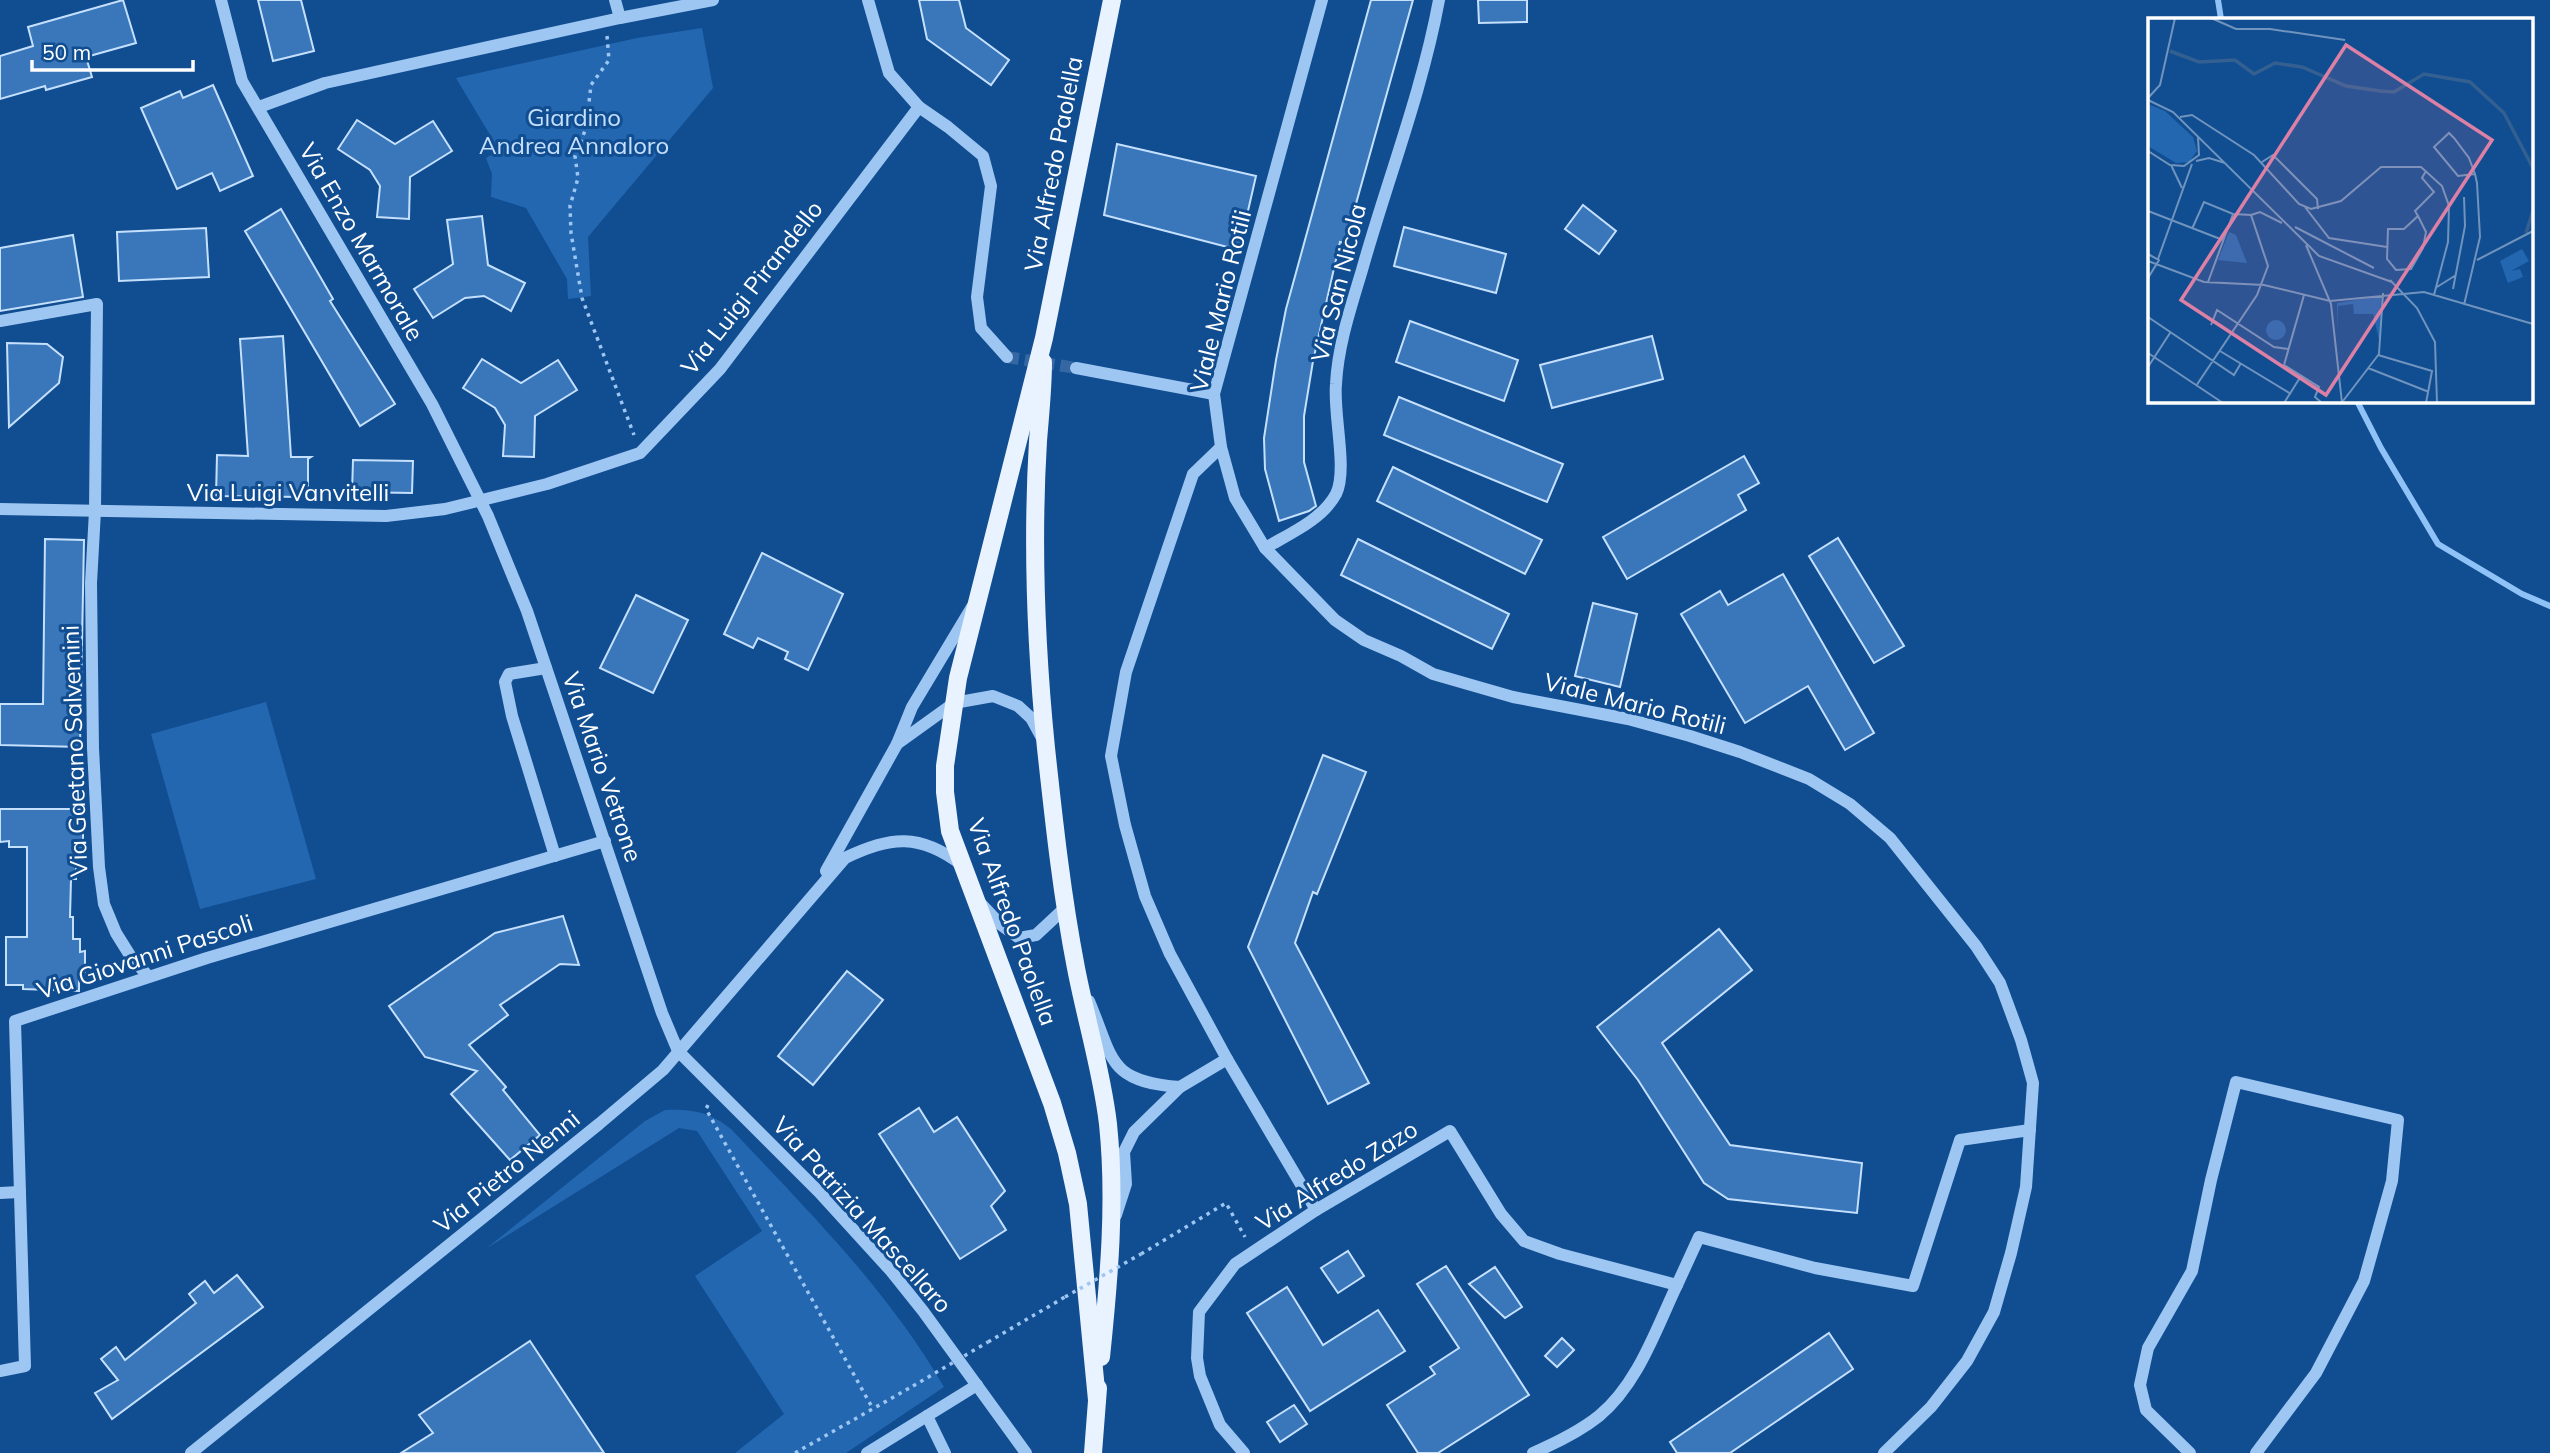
<svg xmlns="http://www.w3.org/2000/svg" width="2550" height="1453" font-family="Mulish,sans-serif">
	<rect width="100%" height="100%" fill="#114d91"/>
	<g fill="#2367b1">
		<polygon points="702,28 713,88 588,237 591,296 568,299 567,279 526,208 491,197 492,174 486,158 499,150 456,78 637,38"/>
		<polygon points="266,702 316,879 200,909 151,734"/>
		<path d="M665,1110C692,1109 711,1112 732,1130C808,1211 888,1290 944,1387L846,1453H735L784,1414L695,1276L762,1231L697,1131L679,1128L487,1248L645,1121Z"/>
	</g>
	<g fill="none" stroke-linecap="round" stroke-linejoin="round">
		<g stroke="#8fc2f6" stroke-width="6">
			<polyline points="2218,0 2221,19"/>
			<polyline points="2357,401 2381,448 2438,544 2522,594 2550,606"/>
		</g>
	</g>
	<g fill="#3a77ba" stroke="#c5e0fd" stroke-width="2">
		<polygon points="123,0 136,43 86,57 92,77 46,90 45,86 0,99 0,56 33,46 28,27"/>
		<polygon points="258,0 301,0 314,51 273,61"/>
		<polygon points="919,0 959,0 966,28 1009,60 991,85 927,39"/>
		<polygon points="1371,0 1413,0 1345,243 1340,242 1313,361 1304,416 1304,462 1316,506 1309,511 1279,521 1265,469 1264,438 1276,360 1286,309"/>
		<polygon points="1478,0 1527,0 1527,22 1479,23"/>
		<polygon points="213,85 253,176 220,191 212,173 177,189 141,108 180,91 183,98"/>
		<polygon points="357,120 395,144 433,121 452,151 410,177 409,219 377,217 380,186 370,170 338,149"/>
		<polygon points="1117,144 1256,176 1239,250 1104,215"/>
		<polygon points="1583,205 1616,231 1599,254 1565,229"/>
		<polygon points="281,209 333,299 330,301 395,404 360,426 245,231"/>
		<polygon points="482,216 488,265 525,283 511,311 484,296 465,298 433,318 414,289 453,264 447,220"/>
		<polygon points="1404,227 1506,254 1496,293 1394,266"/>
		<polygon points="206,228 209,277 119,281 117,232"/>
		<polygon points="73,235 83,297 0,311 0,248"/>
		<polygon points="1410,321 1518,360 1504,401 1396,362"/>
		<polygon points="283,336 291,457 311,457 308,459 308,497 216,496 217,455 248,456 240,339"/>
		<polygon points="1652,336 1663,379 1552,408 1540,365"/>
		<polygon points="7,343 47,344 63,357 59,383 9,427"/>
		<polygon points="482,359 521,383 558,360 577,390 535,416 534,457 503,456 505,425 495,408 463,388"/>
		<polygon points="1399,397 1563,464 1547,502 1384,435"/>
		<polygon points="1744,456 1759,483 1738,495 1746,510 1627,579 1603,537"/>
		<polygon points="353,460 413,461 412,493 352,492"/>
		<polygon points="1393,467 1542,540 1525,574 1377,501"/>
		<polygon points="1838,538 1904,646 1874,663 1809,556"/>
		<polygon points="45,539 84,540 80,747 0,745 0,704 43,704"/>
		<polygon points="1358,539 1509,614 1492,649 1341,575"/>
		<polygon points="762,553 843,594 808,670 785,659 788,652 758,638 753,648 724,634"/>
		<polygon points="1783,574 1874,733 1845,750 1808,686 1745,723 1681,614 1720,591 1728,605"/>
		<polygon points="636,595 688,620 653,693 600,668"/>
		<polygon points="1593,603 1637,614 1620,687 1575,676"/>
		<polygon points="1323,755 1366,772 1317,894 1313,892 1295,943 1369,1083 1328,1104 1248,947"/>
		<polygon points="0,809 83,809 83,850 76,850 76,879 71,879 70,917 73,917 73,939 80,939 80,952 85,951 85,977 79,977 79,991 23,989 23,985 6,985 6,937 27,937 27,847 9,847 9,841 0,842"/>
		<polygon points="563,916 579,965 560,964 500,1005 508,1015 469,1045 506,1087 503,1090 540,1135 510,1160 451,1094 477,1071 425,1057 389,1006 495,933"/>
		<polygon points="1719,929 1752,970 1662,1043 1730,1145 1862,1163 1857,1213 1728,1199 1704,1183 1638,1080 1597,1027"/>
		<polygon points="847,971 883,1000 813,1085 778,1056"/>
		<polygon points="919,1108 934,1132 957,1117 1005,1191 991,1206 1006,1230 960,1259 879,1134"/>
		<polygon points="1348,1251 1364,1276 1338,1293 1321,1268"/>
		<polygon points="1446,1266 1529,1395 1438,1453 1418,1453 1387,1405 1435,1374 1430,1367 1459,1348 1417,1284"/>
		<polygon points="1495,1267 1522,1307 1505,1318 1469,1284"/>
		<polygon points="237,1275 263,1307 112,1419 95,1393 118,1380 101,1359 116,1347 125,1360 196,1303 189,1294 205,1281 214,1293"/>
		<polygon points="1287,1287 1323,1345 1378,1310 1405,1351 1310,1411 1247,1313"/>
		<polygon points="1829,1333 1853,1369 1730,1453 1677,1453 1670,1442"/>
		<polygon points="1562,1338 1574,1350 1557,1367 1545,1356"/>
		<polygon points="530,1341 604,1453 401,1453 433,1433 419,1415"/>
		<polygon points="1294,1405 1307,1424 1280,1442 1267,1422"/>
	</g>
	<g fill="none" stroke-linecap="round" stroke-linejoin="round">
		<polyline stroke="#3568a2" stroke-width="12" stroke-dasharray="12 6" stroke-linecap="butt" points="1007,357 1076,368"/>
		<g stroke="#9dc6f2" stroke-width="3.5" stroke-dasharray="3.5 5" stroke-linecap="butt">
			<polyline points="607,36 609,60 591,85 586,128 575,156 578,178 570,206 571,233 582,298 634,435"/>
			<polyline points="708,1105 706,1109 873,1409"/>
			<polyline points="1141,1254 1226,1203 1245,1237"/>
			<polyline points="988,1342 1065,1297"/>
			<polyline points="795,1453 913,1386"/>
		</g>
		<g stroke="#9dc6f2" stroke-width="12">
			<polyline points="221,0 242,81 432,404 488,516 527,611 662,1013 678,1051 819,1192 891,1271 923,1311 1026,1453"/>
			<polyline points="615,0 620,18"/>
			<polyline points="1322,0 1214,394 1221,447 1235,498 1265,548 1335,620 1364,640 1401,656 1433,674 1513,697 1628,719 1690,736 1740,752 1809,779 1850,804 1890,838 1976,946 2000,983 2021,1040 2033,1083 2026,1187 2011,1253 1994,1312 1967,1361 1931,1407 1884,1453"/>
			<polyline points="259,107 325,83 620,18 713,0"/>
			<polyline points="919,107 948,127 983,156 991,186 977,297 981,328 1007,357"/>
			<polyline points="0,321 97,304 95,511 91,583 93,748 99,867 104,904 116,933 131,957 148,976"/>
			<polyline points="1076,368 1214,394"/>
			<polyline points="1221,447 1193,474 1126,672 1111,756 1125,825 1145,896 1170,954 1227,1059 1316,1210"/>
			<polyline points="0,509 386,516 445,509 547,484 640,453 720,369 919,107 889,73 868,0"/>
			<path d="M1265,548C1289,534 1322,520 1336,494C1348,470 1333,414 1336,384C1338,345 1351,307 1362,270C1387,181 1422,92 1439,0"/>
			<polyline points="546,668 509,674 505,682 512,716 555,856"/>
			<polyline points="897,744 912,707 972,607"/>
			<polyline points="826,871 897,744 954,703 993,696 1018,706 1031,718 1043,740"/>
			<polyline points="981,904 1001,925 1019,938 1036,935 1065,908"/>
			<path d="M1089,1001C1114,1060 1107,1081 1180,1087"/>
			<polyline points="0,1193 20,1192"/>
			<polyline points="1116,1215 1126,1184 1124,1152 1134,1132 1180,1087 1227,1059"/>
			<polyline points="1677,1285 1699,1237 1815,1268 1913,1286 1960,1140 2030,1130"/>
			<polyline points="0,1371 25,1366 15,1021 207,958 605,841"/>
			<polyline points="927,1416 945,1453"/>
			<path d="M191,1453L599,1124L663,1070L845,858C890,836 920,833 962,865"/>
			<polyline points="867,1453 977,1385"/>
			<path d="M1244,1453L1220,1425L1200,1376L1197,1358L1199,1312L1235,1264L1316,1210L1450,1131L1501,1214L1524,1241L1560,1254L1677,1285C1656,1329 1638,1384 1599,1416C1579,1432 1556,1443 1533,1453"/>
			<polyline points="2190,1453 2146,1410 2140,1385 2148,1348 2192,1271 2211,1180 2236,1082 2398,1120 2392,1181 2364,1281 2316,1373 2256,1453"/>
		</g>
		<g stroke="#e9f2ff" stroke-width="18">
			<path d="M1043,362C1043,389 1040,415 1038,441C1032,541 1036,648 1046,748C1054,822 1062,896 1076,968C1086,1020 1102,1072 1108,1124C1116,1201 1109,1280 1101,1357"/>
			<polyline points="1097,1400 1078,1204 1067,1153 1052,1103 950,831 945,792 945,766 958,678 1044,338 1112,0"/>
			<polyline points="1093,1453 1098,1388"/>
		</g>
		<g stroke="#9dc6f2" stroke-width="3.5" stroke-dasharray="3.5 5" stroke-linecap="butt">
			<polyline points="1065,1297 1141,1254"/>
			<polyline points="913,1386 988,1342"/>
		</g>
	</g>
	<g text-anchor="middle" stroke-width="6" stroke-linejoin="round" paint-order="stroke">
		<g font-size="24" fill="#c5e0fd" stroke="#114d91">
			<text x="574" y="126">Giardino<tspan x="574" dy="28">Andrea Annaloro</tspan></text>
		</g>
		<g font-size="24" fill="#fff" stroke="#114d91">
			<text transform="translate(1054 164) rotate(-79)" y="8">Via Alfredo Paolella</text>
			<text transform="translate(361 242) rotate(60)" y="8">Via Enzo Marmorale</text>
			<text transform="translate(1339 283) rotate(-76)" y="8">Via San Nicola</text>
			<text transform="translate(752 288) rotate(-52)" y="8">Via Luigi Pirandello</text>
			<text transform="translate(1221 301) rotate(-76)" y="8">Viale Mario Rotili</text>
			<text x="288" y="501">Via Luigi Vanvitelli</text>
			<text transform="translate(1635 704) rotate(14)" y="8">Viale Mario Rotili</text>
			<text transform="translate(75 751) rotate(-92)" y="8">Via Gaetano Salvemini</text>
			<text transform="translate(602 767) rotate(71)" y="8">Via Mario Vetrone</text>
			<text transform="translate(1012 922) rotate(70)" y="8">Via Alfredo Paolella</text>
			<text transform="translate(145 957) rotate(-18)" y="8">Via Giovanni Pascoli</text>
			<text transform="translate(507 1172) rotate(-39)" y="8">Via Pietro Nenni</text>
			<text transform="translate(1337 1176) rotate(-32)" y="8">Via Alfredo Zazo</text>
			<text transform="translate(862 1215) rotate(48)" y="8">Via Patrizia Mascellaro</text>
		</g>
	</g>
	<g transform="translate(2148 18)">
		<rect width="385" height="385" fill="#114d91"/>
		<path d="M0,86L17,93L45,119L49,133L41,144L28,145L0,128ZM81,214L88,217L99,245L70,242ZM374,231L381,243L363,253L372,251L375,259L360,265L352,243ZM233,278L232,326L225,296H206L205,286L190,288L189,315V285ZM118 312a10 10 0 1 1 20 0a10 10 0 1 1-20 0Z" fill="#2367b1"/>
		<path fill="none" stroke="#336091" stroke-width="3.5" d="M22,33L51,44L87,42L106,56L127,45L154,49L198,68L232,73L246,74L276,56L322,64L356,95L385,150M378,215L385,193"/>
		<path fill="none" stroke="#7094bd" stroke-width="2" d="M63,0L88,11H122L197,22M0,80L12,67L27,0M0,82L25,94L171,238L244,264M32,99L44,97L106,137L151,186L163,191L193,183L233,149H273L294,168L301,188L300,224L286,277M0,133L22,147L36,148L51,137L50,119M48,143L61,140L77,145M114,144L125,137L169,181L170,191M23,147L34,170M157,189L181,220L239,229M0,193L75,222M103,197L112,194L134,205M270,198L278,214L275,230L263,251L248,252L239,241L240,211H256ZM270,198L267,193L286,174L274,160L278,153M147,209L226,250M44,211L56,184L85,196L103,197L120,248L109,277L48,368M158,227L183,286L194,385M0,236L11,242L0,260M10,241L44,146M329,242L385,213M0,243L56,264L116,267L182,283L276,274L385,306M242,262L269,290L287,324L289,385M60,264L85,196M289,269L308,257M305,271L317,208L316,179M156,277L136,347L171,369L167,379L174,385M316,287L332,219L329,165L327,156L321,140L306,120L301,115L286,129L310,158L327,156M0,299L86,357L93,345M63,307L69,292L126,329L140,331M72,333L143,376M0,335L75,385M230,337L284,353L278,385M0,349L22,315M220,350L281,374M195,383L231,336L235,275M136,385L153,358"/>
		<path fill="#dd80a5" fill-opacity="0.15" stroke="#dd80a5" stroke-width="3.5" d="M198,27L344,122L178,377L33,282Z"/>
		<rect width="385" height="385" fill="none" stroke="#fff" stroke-width="3.5"/>
	</g>
	<path d="M32 60v10h161v-10" fill="none" stroke="#ffffff" stroke-width="3.5"/>
	<text x="42" y="60" font-size="21" fill="#ffffff" stroke="#114d91" stroke-width="5" paint-order="stroke">50 m</text>
</svg>
